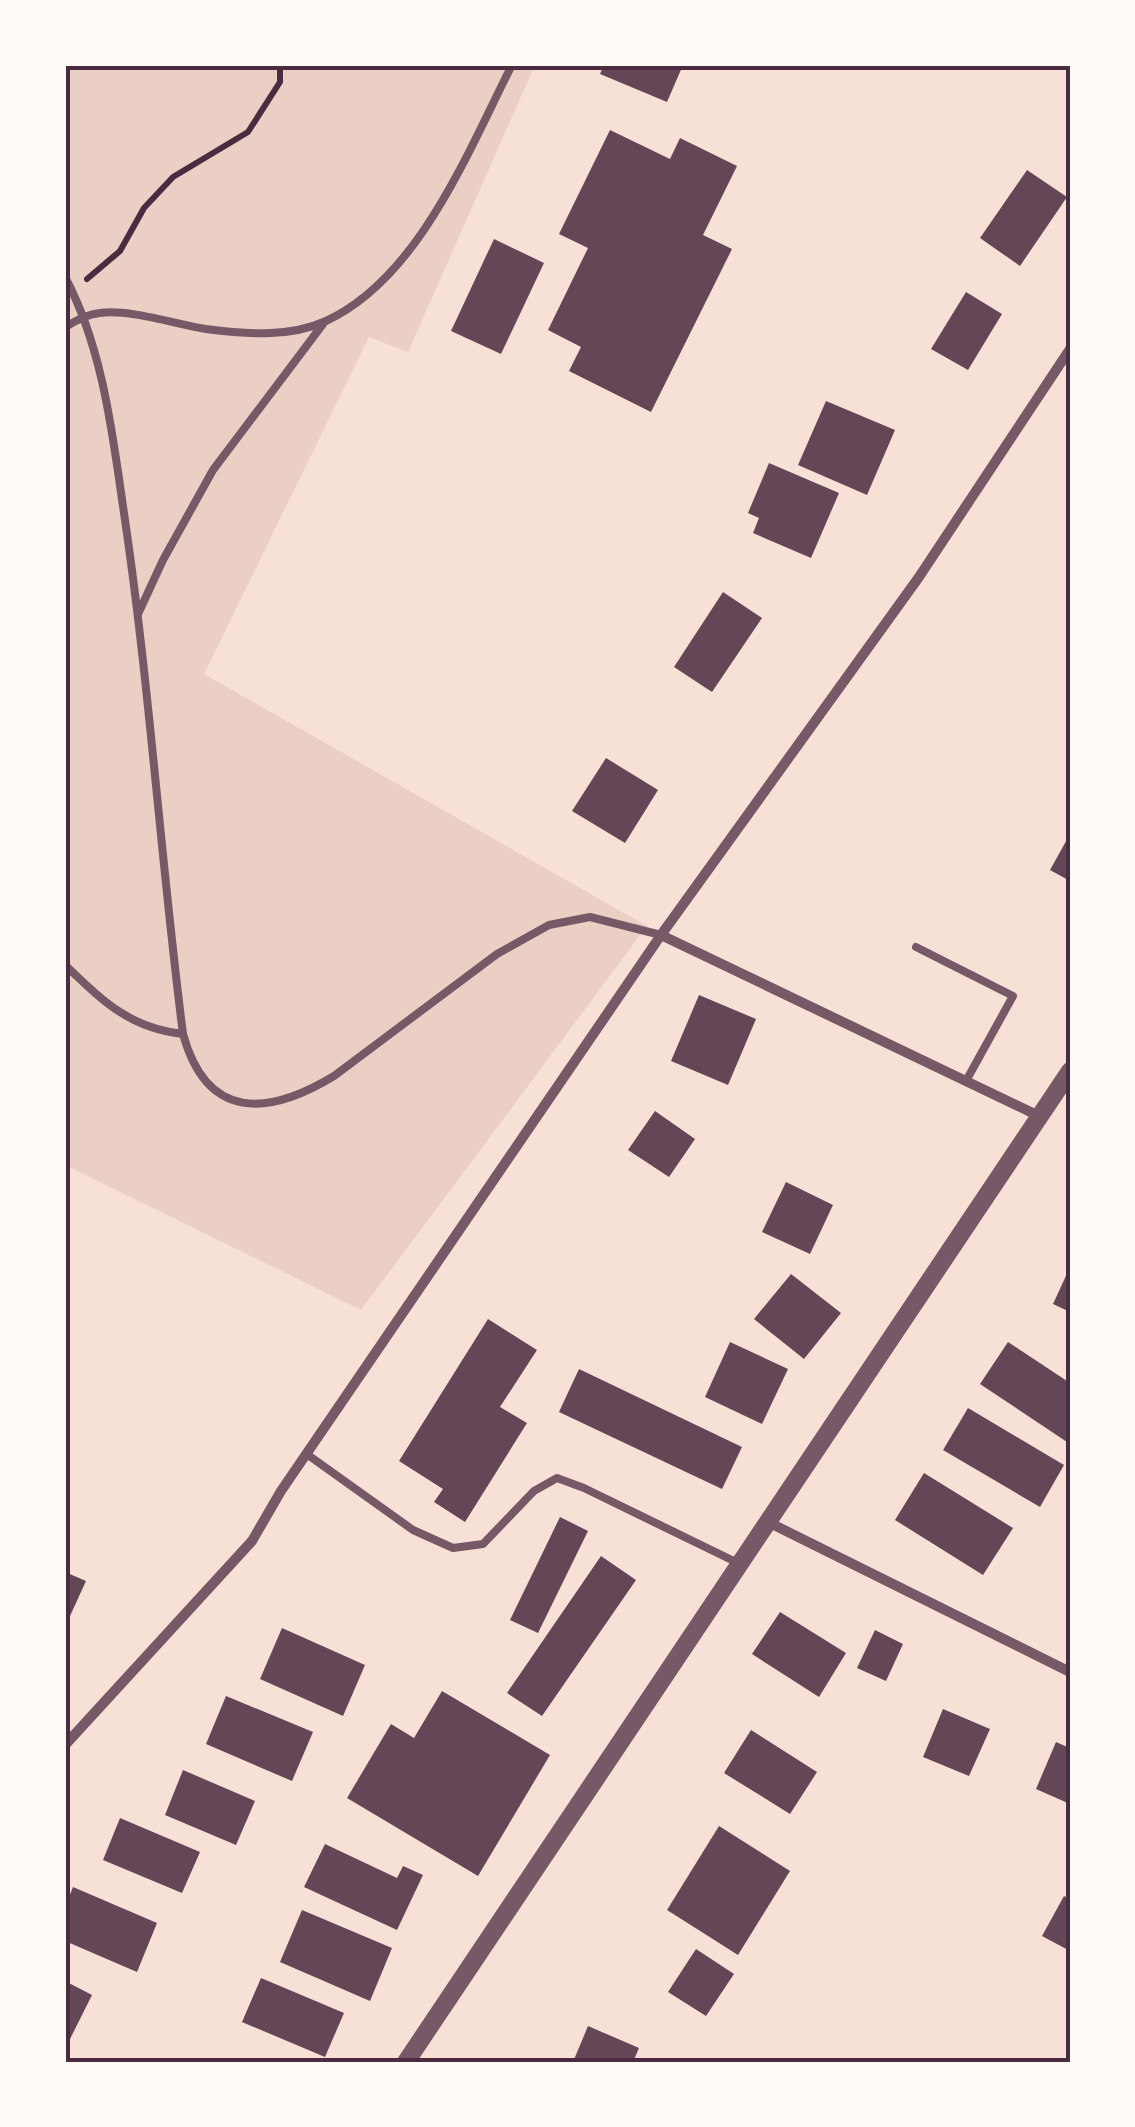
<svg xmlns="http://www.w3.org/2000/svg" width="1135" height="2127" font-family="Inter,sans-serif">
	<rect width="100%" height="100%" fill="#f7e1d7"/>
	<polygon fill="#ebcfc5" points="65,65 535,65 408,352 369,337 204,674 647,926 361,1310 65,1165"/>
	<g fill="#644757">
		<polygon points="604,65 683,65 667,102 600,74"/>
		<polygon points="610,130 670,159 680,138 737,166 703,235 732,249 651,412 569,371 581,347 548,330 588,248 559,234"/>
		<polygon points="1027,170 1067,197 1020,266 980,238"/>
		<polygon points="494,239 544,263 501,354 451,331"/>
		<polygon points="966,292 1002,314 968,370 931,349"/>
		<polygon points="826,401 895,430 867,495 798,465"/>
		<polygon points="769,463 839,493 811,558 753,533 759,518 748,513"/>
		<polygon points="723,592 762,618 712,692 674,667"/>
		<polygon points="606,758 658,790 625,843 572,811"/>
		<polygon points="1070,834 1070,881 1050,870"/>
		<polygon points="699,995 756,1019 728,1085 671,1061"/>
		<polygon points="655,1111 695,1139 669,1177 628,1150"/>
		<polygon points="786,1182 833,1205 810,1254 762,1232"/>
		<polygon points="1070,1267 1070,1312 1053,1304"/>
		<polygon points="791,1274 841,1313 804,1359 754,1319"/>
		<polygon points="488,1319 537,1350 500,1407 527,1423 465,1522 434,1502 443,1489 399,1461"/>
		<polygon points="730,1342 788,1369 762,1424 705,1397"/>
		<polygon points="1008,1342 1070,1383 1070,1444 980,1384"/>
		<polygon points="579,1369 742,1447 722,1489 559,1412"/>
		<polygon points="968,1408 1064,1465 1040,1507 943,1450"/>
		<polygon points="924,1473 1013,1528 983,1575 895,1520"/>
		<polygon points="560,1517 588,1531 538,1633 510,1620"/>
		<polygon points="601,1556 636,1580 542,1716 507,1693"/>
		<polygon points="65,1572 86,1581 65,1627"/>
		<polygon points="780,1612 846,1653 819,1697 752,1654"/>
		<polygon points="282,1628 365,1665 343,1716 260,1679"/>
		<polygon points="875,1630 903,1644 886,1681 857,1668"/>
		<polygon points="442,1691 550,1755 478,1876 347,1798 391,1724 414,1738"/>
		<polygon points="226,1696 313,1732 292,1781 206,1744"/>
		<polygon points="943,1709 990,1729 969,1776 923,1757"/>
		<polygon points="751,1730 817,1772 790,1814 724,1773"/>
		<polygon points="1056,1742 1070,1748 1070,1804 1036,1789"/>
		<polygon points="183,1770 255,1801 236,1845 165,1815"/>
		<polygon points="120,1818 200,1852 182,1893 103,1860"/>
		<polygon points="719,1826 790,1871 738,1955 667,1910"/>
		<polygon points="325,1844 397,1878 403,1866 423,1875 397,1930 304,1887"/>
		<polygon points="73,1887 157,1923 137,1972 65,1941 65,1907"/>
		<polygon points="1064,1896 1070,1899 1070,1951 1042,1936"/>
		<polygon points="302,1910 392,1948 370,2001 280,1962"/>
		<polygon points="696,1949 734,1974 706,2016 668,1992"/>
		<polygon points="261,1978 344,2013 325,2057 242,2022"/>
		<polygon points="65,1981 92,1995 65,2049"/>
		<polygon points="588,2026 639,2048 633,2062 573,2062"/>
	</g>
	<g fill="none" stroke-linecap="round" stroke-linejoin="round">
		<polyline stroke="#4a2c40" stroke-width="6" points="87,279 120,251 144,208 173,177 248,132 280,82 280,65"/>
		<g stroke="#755966" stroke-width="8">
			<path d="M65,277C104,350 113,439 125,520C150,690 161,863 183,1034C207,1121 268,1116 334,1076L497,954L549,925L590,917L661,935"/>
			<path d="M65,327C76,321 87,314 100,313C129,309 176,324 206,329C245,334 289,338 326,321C419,278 468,151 512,65"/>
			<polyline points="138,614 163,560 213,470 323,324"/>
			<polyline points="916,947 1013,996 966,1081"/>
			<path d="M65,965C103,1001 129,1028 183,1034"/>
			<polyline points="308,1455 413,1530 453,1548 483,1544 534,1491 557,1478 584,1488 740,1564"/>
		</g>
		<g stroke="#755966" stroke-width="10">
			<polyline points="661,935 1039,1116"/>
			<polyline points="768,1522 1070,1672"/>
			<polyline points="65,1745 252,1541 281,1491 661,935 919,577 1070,349"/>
		</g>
		<polyline stroke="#755966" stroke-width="18" points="406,2062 1070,1071"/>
	</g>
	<rect width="1135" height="2127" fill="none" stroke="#fffaf5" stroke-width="135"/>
	<rect x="68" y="68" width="1000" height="1992" fill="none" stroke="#4a2c40" stroke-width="4"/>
</svg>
